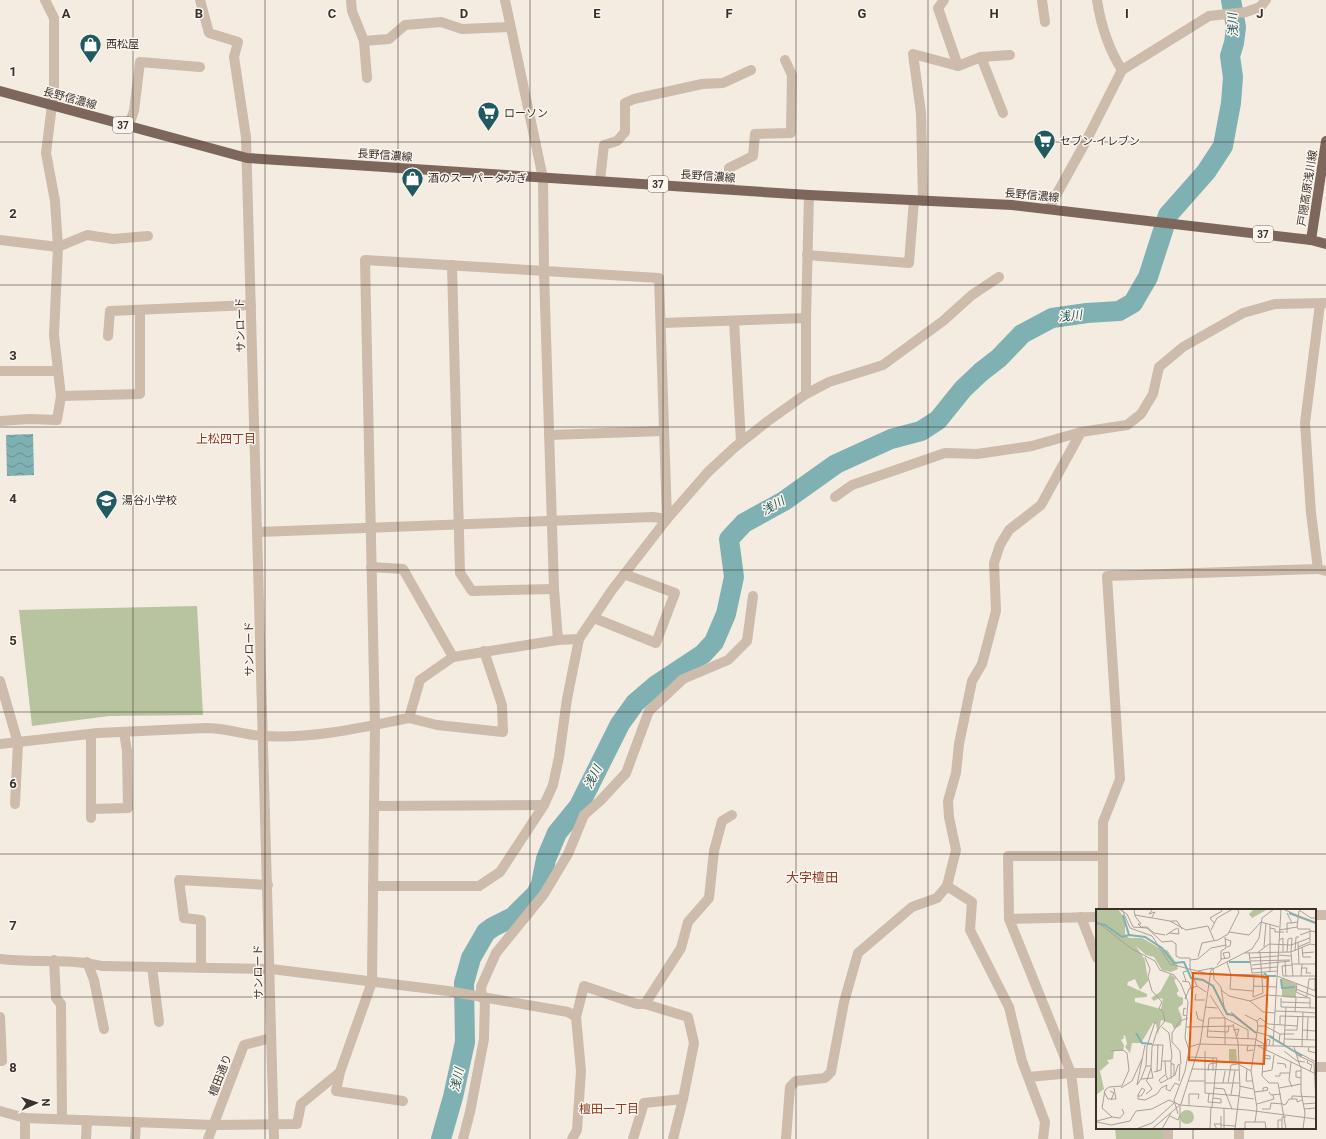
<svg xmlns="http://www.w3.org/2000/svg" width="1326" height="1139" font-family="Roboto,'Noto Sans JP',sans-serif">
	<defs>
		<pattern id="water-waves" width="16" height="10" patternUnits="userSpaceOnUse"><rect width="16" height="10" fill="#7fb0b2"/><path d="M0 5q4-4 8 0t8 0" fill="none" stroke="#699091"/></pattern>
	</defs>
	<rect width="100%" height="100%" fill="#f4ebe1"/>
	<g fill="#b8c4a0">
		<polygon points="197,606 203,715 109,716 32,726 19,610"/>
		<polygon points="1115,1128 1166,1128 1167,1139 1116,1139"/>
	</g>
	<polygon fill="url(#water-waves)" points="33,434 34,475 7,476 6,435"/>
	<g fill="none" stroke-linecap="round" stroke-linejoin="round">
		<polyline stroke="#7fb0b2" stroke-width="20" points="441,1139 453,1097 465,1042 464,983 471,958 486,932 493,927 513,917 536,894 541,884 546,859 557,833 579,806 620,724 635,703 656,685 703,654 714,642 726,614 734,577 729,539 744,523 784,501 836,464 891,439 921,431 938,420 963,389 981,372 999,358 1022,334 1052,318 1087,313 1119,311 1133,303 1148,277 1168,215 1206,172 1223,146 1231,103 1233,77 1230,56 1234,43 1236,27 1231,0"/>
		<g stroke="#cdbbac" stroke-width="10">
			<polyline points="200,0 209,33 238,42 234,57 246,137 274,1139"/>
			<polyline points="351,0 352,11 364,41 367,78"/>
			<polyline points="505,0 543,178 544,272 554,589 558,640"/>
			<polyline points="944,0 938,8 958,66"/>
			<polyline points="1042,0 1045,22"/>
			<path d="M1097,0C1101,26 1108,48 1122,70"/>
			<polyline points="364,41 389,39 405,25 441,22 462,29 510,27"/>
			<polyline points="981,57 1003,113"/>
			<polyline points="128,127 134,111 140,62 200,67"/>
			<polyline points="600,180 604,145 617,141 625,132 625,103 634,99 702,84 723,83 751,70"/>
			<polyline points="730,189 729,168 753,156 755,134 791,133 792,75 785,60"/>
			<polyline points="923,201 921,113 913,54 958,66 981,57 1010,55"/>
			<polyline points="1049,208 1085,143 1122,70 1209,16 1246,12 1260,7 1266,0"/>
			<polyline points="0,240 58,247 87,235 113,239 148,236"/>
			<polyline points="807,255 909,263 914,200"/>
			<polyline points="452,265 460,573 472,591 554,589"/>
			<polyline points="1320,304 1305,423 1311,513 1318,569 1326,571"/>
			<polyline points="734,321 741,442"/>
			<polyline points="662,323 806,318"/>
			<polyline points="108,336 110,311 251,305"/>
			<polyline points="0,371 57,371"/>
			<polyline points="806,394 806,318 809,195"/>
			<polyline points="61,396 140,394 140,310"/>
			<polyline points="0,421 29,419 57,420 61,396 54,335 58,247 55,201 46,153 54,89 54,18 45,0"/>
			<polyline points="549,435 663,431"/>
			<polyline points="835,497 852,485 945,453 977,454 1032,446 1081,432 1127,425 1141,414 1153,394 1159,367 1183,347 1243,313 1275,304 1326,303"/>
			<polyline points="258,532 653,517 667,519"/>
			<polyline points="371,567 403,569 453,657"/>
			<polyline points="594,618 656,643 675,593 624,574"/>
			<polyline points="0,681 18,743 15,804"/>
			<polyline points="409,718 437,725 503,732 502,705 484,651"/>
			<polyline points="91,734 91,818"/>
			<path d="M0,744L98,733L206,728C226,728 244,735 263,736C313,739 360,728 409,718L420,680L453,657L558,640L579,639"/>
			<polyline points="374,806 544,805"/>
			<polyline points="91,809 128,808 127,751 124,732"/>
			<polyline points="373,886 479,886 500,872 544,805 553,785 559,757 567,699 579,639 612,590 667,519 708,472 735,447 768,421 806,394 829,382 883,365 943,321 972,295 999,277"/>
			<polyline points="947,886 972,902 970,930 1009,1007 1022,1061 1045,1122 1043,1139"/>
			<polyline points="1103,910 1103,822 1120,779 1107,576 1318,569"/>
			<polyline points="1315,915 1326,915"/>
			<polyline points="1081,917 1097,958"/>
			<polyline points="1097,917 1009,919 1071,1073 1097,1073"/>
			<polyline points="1009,919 1008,856 1103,856"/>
			<path d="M0,959C34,963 68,958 102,966L271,969L448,991L568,1012L576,1017"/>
			<polyline points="54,960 56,998 61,1004 62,1119"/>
			<polyline points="87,962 94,980 104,1029"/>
			<polyline points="152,967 159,1022"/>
			<polyline points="201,968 201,920 184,918 179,880 268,885"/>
			<polyline points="482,998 481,987 496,953 544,894 568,854 584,815 600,801 626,773 649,711 683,679 728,660 747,641 753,596"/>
			<polyline points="0,1017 2,1061 0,1061"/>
			<polyline points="1315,1067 1326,1067"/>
			<polyline points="340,1072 336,1091 403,1101"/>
			<polyline points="1029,1077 1071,1073 1079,1139"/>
			<polyline points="0,1111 25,1118 214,1125 297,1124 301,1104 340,1072 372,982 375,725 365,260 659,278 667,519"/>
			<polyline points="1168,1128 1168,1139"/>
			<polyline points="25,1139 25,1118"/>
			<polyline points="86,1139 87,1120"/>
			<polyline points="135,1139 136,1122"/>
			<polyline points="208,1139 244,1045 271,1038"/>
			<polyline points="463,1139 470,1112 484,1039 485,998"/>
			<polyline points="572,1139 577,1130 581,1071 576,1017 584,986 637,1004 645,1004 681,948 688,922 709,898 714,851 722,821 732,815"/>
			<polyline points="633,1139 644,1103 683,1099 694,1043 688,1017 645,1004"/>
			<polyline points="673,1139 683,1099"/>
			<polyline points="786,1139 790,1087 796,1081 825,1078 831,1072 844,1002 858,953 912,907 937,898 947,886 956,850 949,817 948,801 956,773 959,744 972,681 982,664 996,611 994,563 1000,545 1009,530 1041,505 1081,432"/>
			<polyline points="1239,1139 1239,1128"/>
		</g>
		<g stroke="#7d675c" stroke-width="10">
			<polyline points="0,91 247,158 809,195 1012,205 1311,240 1326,244"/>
			<polyline points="1311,240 1326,141"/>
		</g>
	</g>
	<path fill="none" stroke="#3b302b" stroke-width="1" stroke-opacity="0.55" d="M133,0V1139M265,0V1139M398,0V1139M530,0V1139M663,0V1139M796,0V1139M928,0V1139M1061,0V1139M1193,0V910M0,142H1326M0,285H1326M0,427H1326M0,570H1326M0,712H1326M0,854H1326M0,997H1097M1315,997H1326M1193,1128V1139"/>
	<defs>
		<symbol id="shop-pin" viewBox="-11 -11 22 30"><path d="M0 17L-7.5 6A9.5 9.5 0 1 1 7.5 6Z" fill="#1f5a5e" stroke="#fbf5ee"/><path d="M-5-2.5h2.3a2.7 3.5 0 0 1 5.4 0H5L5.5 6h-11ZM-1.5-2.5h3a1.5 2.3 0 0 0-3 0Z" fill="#fff"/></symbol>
		<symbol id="supermarket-pin" viewBox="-11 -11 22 30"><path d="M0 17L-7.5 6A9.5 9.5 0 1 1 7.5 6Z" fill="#1f5a5e" stroke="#fbf5ee"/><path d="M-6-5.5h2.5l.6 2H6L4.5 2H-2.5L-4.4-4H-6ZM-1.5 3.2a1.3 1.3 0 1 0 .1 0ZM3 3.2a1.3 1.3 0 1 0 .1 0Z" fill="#fff"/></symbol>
		<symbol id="school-pin" viewBox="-11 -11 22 30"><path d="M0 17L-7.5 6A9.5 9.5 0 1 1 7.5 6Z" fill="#1f5a5e" stroke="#fbf5ee"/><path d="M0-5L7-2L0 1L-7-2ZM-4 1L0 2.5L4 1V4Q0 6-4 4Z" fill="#fff"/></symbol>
	</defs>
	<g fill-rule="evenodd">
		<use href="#shop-pin" x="78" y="32" width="25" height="34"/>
		<use href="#supermarket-pin" x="476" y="100" width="25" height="34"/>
		<use href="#supermarket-pin" x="1032" y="128" width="25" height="34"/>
		<use href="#shop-pin" x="400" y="166" width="25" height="34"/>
		<use href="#school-pin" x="94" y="488" width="25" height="34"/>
	</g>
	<g text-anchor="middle" stroke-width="3" stroke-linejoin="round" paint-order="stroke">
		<g fill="#fbf5ee" stroke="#756b66" stroke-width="1">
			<rect x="113" y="117" width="20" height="16" rx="3"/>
			<rect x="648" y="176" width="20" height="16" rx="3"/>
			<rect x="1253" y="226" width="20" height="16" rx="3"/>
		</g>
		<g font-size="10" font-weight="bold" fill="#3b302b">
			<text x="123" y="129">37</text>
			<text x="658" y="188">37</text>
			<text x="1263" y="238">37</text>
		</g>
		<g font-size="11" fill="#3b302b" stroke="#fbf5ee" text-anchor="start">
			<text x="106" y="48">西松屋</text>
			<text x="504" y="117">ローソン</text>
			<text x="1060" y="145">セブン-イレブン</text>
			<text x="428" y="182">酒のスーパータカぎ</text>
			<text x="122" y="504">湯谷小学校</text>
		</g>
		<g font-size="11" fill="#3b302b" stroke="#fbf5ee">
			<text transform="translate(70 98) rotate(15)" y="4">長野信濃線</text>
			<text transform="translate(385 155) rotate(4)" y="4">長野信濃線</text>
			<text transform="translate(708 176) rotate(4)" y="4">長野信濃線</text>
			<text transform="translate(1307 188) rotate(-81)" y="4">戸隠高原浅川線</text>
			<text transform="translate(1032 195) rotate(5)" y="4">長野信濃線</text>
			<text transform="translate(240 325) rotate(-92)" y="4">サンロード</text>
			<text transform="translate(249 649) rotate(-91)" y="4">サンロード</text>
			<text transform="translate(258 972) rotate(-91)" y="4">サンロード</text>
			<text transform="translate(220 1075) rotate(-69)" y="4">檀田通り</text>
		</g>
		<g font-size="12" font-style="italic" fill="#1f5a5e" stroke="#fbf5ee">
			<text transform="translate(1233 25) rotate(-93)" y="4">浅川</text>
			<text transform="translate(1070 316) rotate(-6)" y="4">浅川</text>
			<text transform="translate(773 506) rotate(-30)" y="4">浅川</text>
			<text transform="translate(593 777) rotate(-63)" y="4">浅川</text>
			<text transform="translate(457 1080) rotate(-78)" y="4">浅川</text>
		</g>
		<g font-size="12" fill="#8c3b22" stroke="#fbf5ee">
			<text x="226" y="443">上松四丁目</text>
			<text x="609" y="1113">檀田一丁目</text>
		</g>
		<g font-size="13" fill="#8c3b22" stroke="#fbf5ee">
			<text x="812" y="882">大字檀田</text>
		</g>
	</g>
	<g transform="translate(1096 909)">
		<rect width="220" height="220" fill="#f4ebe1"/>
		<path d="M0,0H22L29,10V25L33,29H46L67,41H71L81,55L82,60L75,63L66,61L58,48L50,46L40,37L49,51L52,72L44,81L39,70L32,73L31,76L51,85V88L39,89V93L65,100L67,90L63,89L58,92L55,89L64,83L74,65L80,69L76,75L82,87L87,89V95L82,99L86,109L85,116L78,120L76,115L65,111L62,126L60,115L57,114L45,134H36L34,144L29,138L31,135L29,126L24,130L0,129ZM158,0H172L156,9L153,5ZM0,141L8,146L13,154L4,162L8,180L0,186Z" fill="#b8c4a0"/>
		<path d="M78,71L83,82L77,87H68L67,83Z" fill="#b8c4a0"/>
		<path d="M186,69L200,75V89L186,88ZM22,116L28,129L25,131L28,136L27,142H18L17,150L5,152L0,145V128ZM133,140H140L141,152H133ZM84 208a7 7 0 1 1 14 0a7 7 0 1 1-14 0Z" fill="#b8c4a0"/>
		<path fill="none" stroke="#7fb0b2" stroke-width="2" d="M193,4L220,14M27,6L33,26M0,14L9,16L26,28L33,26M33,26L49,28L66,39L78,54L88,53L95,69L107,71L117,77L131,105L137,106L160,124M133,53H154M168,64L171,67H180M185,70L186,79L199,78M40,124L46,134L56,135M173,127L206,147"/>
		<path fill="none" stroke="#aaa098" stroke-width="1" d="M23,0L31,5L37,18L51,19L66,33L76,32L80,35V47L84,49H94V60M26,0L34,19L56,27L74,55L113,65M38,0L39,7L45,15H42L45,18H51L58,24L69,26M53,0L56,1L53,5L59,3L56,8M187,0L220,15M203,1L215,9H220M191,4L196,14L201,13M39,6L74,12L90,21L112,17L118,31M0,12L36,40L59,52L64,61L78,66L85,75L92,93L89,129L93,141L89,162L78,191L82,205M75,12H81L86,20M118,14L114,9L126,2L125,0M174,15V62M201,18L203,2M174,19L179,20V23H188M115,21L121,9L137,0M183,21L201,18L202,20H214V33L202,38M133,23L153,26L165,13L183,18M73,24L83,25L82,19M191,24V14H196M70,26L81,19M204,26L215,22L220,23M129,30L135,32L134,37L131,38M183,31L187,29V43M202,33L203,55M168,38L170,14M206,38L207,48H215M199,42L200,28H203M191,43L192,30L196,29L195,43M149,44L195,43L214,35L220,36M153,44L156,64L181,62M161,44L173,35L195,36L214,29M195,44L197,67M206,44L218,43M182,46L195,47M49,48L54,60L52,68L56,82L66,93L63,99L67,103L69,112L61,122L56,138L55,159L57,169L45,170L41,176L49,136M102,48L106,34L122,31L132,25L143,3L141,0M154,49L182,47M125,50L132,49L134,48L133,43L127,44L129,50M94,51L102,50L115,39L130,36M155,52L194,51M131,53L135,66M189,53L190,67M196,55H220M121,56L125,51V42L130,39L129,28M156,56L194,52M205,59H211L210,64H215M94,60L101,77L110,83M156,60L181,58M102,62L117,59L118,70L125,78L128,98M117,65L168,66M135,66L134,80L157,82M158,66L157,88L167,84L164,43M181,67L220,82M187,67H220M187,67L186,57L196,56M205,67L206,55M167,69L171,70V78M219,69V82M86,72L93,73L95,79M90,72L87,63L91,62M201,75L200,83L211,88V85M157,77L180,78M200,80L220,88M125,81L133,87L154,92L167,103L179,104M100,85L99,91H109M211,85L213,70H219M114,86L129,109L152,121V130M185,89V98L220,99M89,90L93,80L101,77M154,92L170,86L214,89V99M185,93L214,94M109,98L121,99M90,100L88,99L87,106L91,107M100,102L102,110L107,112M179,102L207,103L206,138M135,103L159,123M199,103L200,89M207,103L220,104M149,106L161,112L162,117L155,162L161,199L159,213M129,109H113L111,128L159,130L168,135L166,167L173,174H182L190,220M161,112L164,109L172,115L201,117M137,115L142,133L144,179L139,220M184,116V107L220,108M162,117H169L184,125H198M90,118L137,117M137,121L143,120L141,127M189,121H201L202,108M206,121L220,122M112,122L132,123L133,117M160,123L178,128M184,125L183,133L188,135L190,98M189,130L220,131M211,131L212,108M76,133V124L84,112L92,109M76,133L84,142L85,155M57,136H67L65,161L58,163M129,136V109M152,136L151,142L157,141M162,137L220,165M177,137L185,0M93,138L103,135L220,138M198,138L204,157M213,138L212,142L220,144M109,142V184L144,187M170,142L171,130L174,131L173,137M188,142L201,152L209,153M199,142L220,153M201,146L212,151M92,148L121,149L116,198M167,149L174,150V147L167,146M66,152H75L76,147L73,124L66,118M69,152L70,167L72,170L79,166L82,156L84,155L83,172M120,153H146M195,153L193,171L196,178M181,154L189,155L190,159M218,154L220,194M75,155H78V167M50,157L51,137L59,113M205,157V183L209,204L207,220M96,160L143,161M151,160L150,172H156M112,162L113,155L120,154M117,162V149M214,162L216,156L211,154L212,151L218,154M61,163L62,135M166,163L176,161L178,146M69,166L63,171L65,174L72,170M179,167H184V164H194M205,169L200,168V162H205M45,170L50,157H55M75,170V152M50,171L56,180L50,185M51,171L55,159M92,172H109M109,174H143M127,174L129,162M132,174L135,156L142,155L155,162M143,177L157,180M25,179L36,172L46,150M118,179L128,180L136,200M183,179L205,175M14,182L18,184L15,191M8,183L12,190H20L18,179M158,183L167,182L172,181L171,178L167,179V182M173,183L175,186L185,185M113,184L112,193L125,194V190L117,189M135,186L139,161M42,187H45L49,181L46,179L42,186V190L49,191L61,185L65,179L71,176L70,180L74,182L79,174L83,176M144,188L158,190M196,190V187L219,188M161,195L178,190L177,186M207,195L220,194M187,196L190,195L193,190H201V193L206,191M84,197V220M93,197V185H103L102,190M166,200H174L175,194L187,195M208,200L220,199M74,207L82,211L84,206M16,208L24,209L28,204L26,200M1,213L15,216L34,212L40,202L56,200L73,191L84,196L151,201L220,210M0,216L1,212L16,208L6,199L9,181L13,178L26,177L33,161L31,144L27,141L15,142M125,216L139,217M40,220L56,214L78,194M56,220L85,195L104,135L115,61L156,40L163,29L166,9L178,0M66,220L75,204M114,220L115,198M121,220L118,215H125M125,220V207M128,220V199M149,220V213H169L170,220M182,220V211H186M186,220V208H190"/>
		<path fill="#e8590c" fill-opacity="0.15" stroke="#e8590c" stroke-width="2" d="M97,64L172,68L168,155L93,151Z"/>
		<rect width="220" height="220" fill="none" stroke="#3b302b" stroke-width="2"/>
	</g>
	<g font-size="13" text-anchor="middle" font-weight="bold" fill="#3b302b" stroke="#fbf5ee" stroke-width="3" stroke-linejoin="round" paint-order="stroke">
		<text x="66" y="18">A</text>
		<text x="199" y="18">B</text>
		<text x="332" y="18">C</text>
		<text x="464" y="18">D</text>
		<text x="597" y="18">E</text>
		<text x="729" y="18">F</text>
		<text x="862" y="18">G</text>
		<text x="994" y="18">H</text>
		<text x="1127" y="18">I</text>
		<text x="1260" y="18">J</text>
		<text x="13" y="76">1</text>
		<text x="13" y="218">2</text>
		<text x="13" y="360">3</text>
		<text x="13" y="503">4</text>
		<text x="13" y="645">5</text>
		<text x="13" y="788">6</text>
		<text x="13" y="930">7</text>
		<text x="13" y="1072">8</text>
	</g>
	<g transform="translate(36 1103) rotate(87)" stroke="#fbf5ee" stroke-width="3" paint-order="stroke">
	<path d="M0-3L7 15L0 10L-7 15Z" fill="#3b302b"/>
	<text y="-6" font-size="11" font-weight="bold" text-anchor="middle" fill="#3b302b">N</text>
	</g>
</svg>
